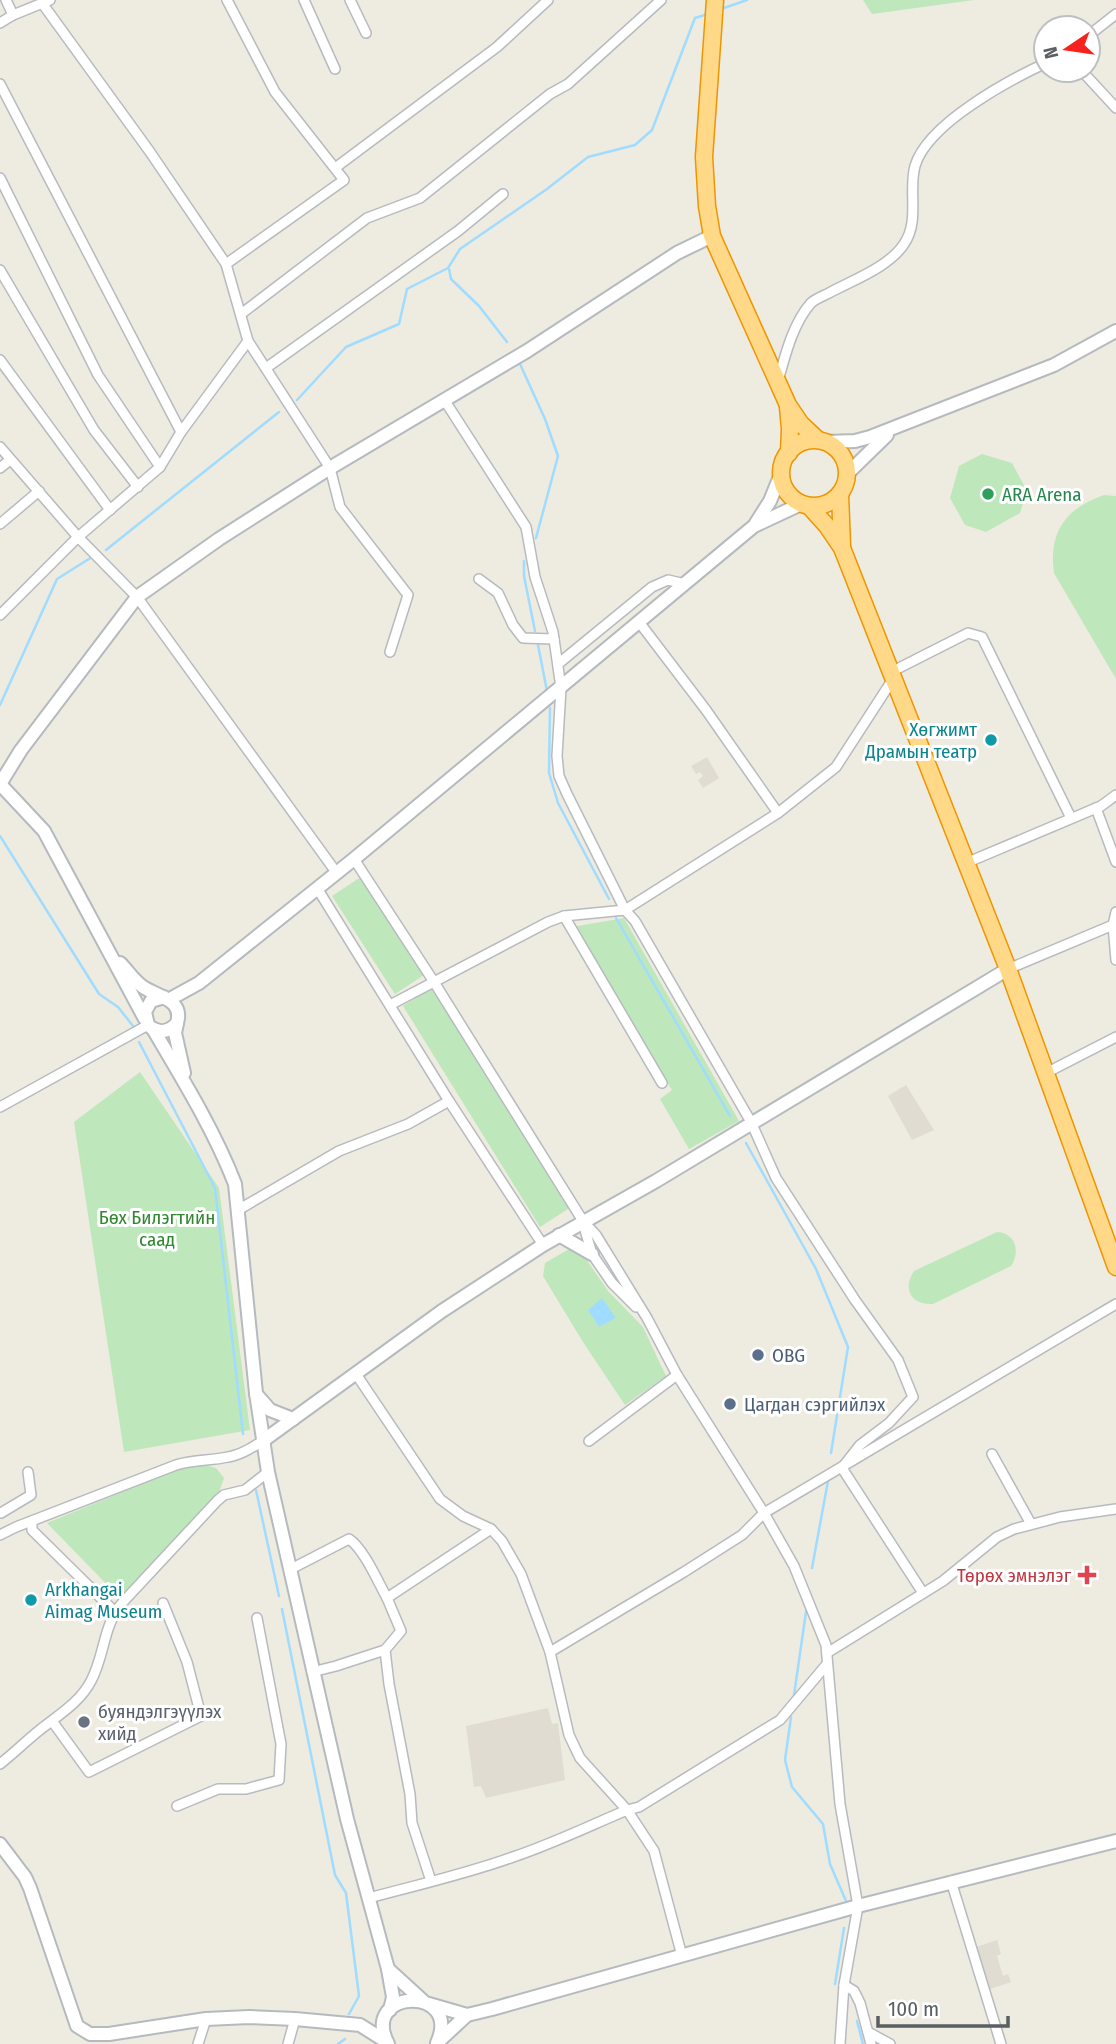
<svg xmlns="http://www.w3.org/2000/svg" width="1116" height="2044" font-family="'Fira Sans Condensed',sans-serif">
	<rect width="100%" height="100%" fill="#eeebe1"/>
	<g fill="#e0dcd2">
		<polygon points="707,757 719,778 703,788 698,780 703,776 700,772 696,774 691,766"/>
		<polygon points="906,1085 934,1130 912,1140 888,1096"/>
		<polygon points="548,1708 552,1724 558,1723 565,1780 486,1798 481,1786 474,1787 466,1726"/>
		<polygon points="997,1940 1001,1954 997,1956 1003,1976 1008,1974 1011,1982 990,1989 976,1947"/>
	</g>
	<g fill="#bee8bb">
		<polygon points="863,0 974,0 872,14"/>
		<polygon points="982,454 1012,463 1027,491 1020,513 986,532 965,525 950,498 959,466"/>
		<path d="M1104,495L1116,496V679L1054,573C1048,532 1066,508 1104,495Z"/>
		<polygon points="364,875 427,973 395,994 332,896"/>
		<polygon points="624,918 739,1121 689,1149 660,1099 672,1090 572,927"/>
		<polygon points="435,986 571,1207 540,1227 403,1006"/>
		<polygon points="140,1072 219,1188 250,1430 124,1452 74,1122"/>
		<path d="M997,1232C1015,1233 1021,1251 1011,1266L933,1304C911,1305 902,1289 914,1271Z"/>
		<polygon points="569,1249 584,1256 608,1291 643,1327 666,1376 625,1405 583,1342 543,1276 545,1263"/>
		<polygon points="190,1461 216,1468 224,1478 215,1503 209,1505 119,1597 47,1523 188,1465"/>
	</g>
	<polygon fill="#a0dcff" points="602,1298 616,1318 599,1327 588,1310"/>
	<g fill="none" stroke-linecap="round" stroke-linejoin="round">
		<g stroke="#a0dcff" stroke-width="2.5">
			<polyline points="721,9 747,0"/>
			<polyline points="449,269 451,279 479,306 507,342"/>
			<polyline points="520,364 545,419 558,456 536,538"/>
			<polyline points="297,400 346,347 399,324 407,289 448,268 460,249 547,189 588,157 635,145 652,130 695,18 708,14"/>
			<polyline points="106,550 279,412"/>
			<polyline points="524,561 524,576 535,631"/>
			<polyline points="538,645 547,691"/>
			<polyline points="0,705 57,579 92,557"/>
			<polyline points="550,708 549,773 558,803 609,899"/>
			<polyline points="0,836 99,994 118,1007 133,1026"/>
			<polyline points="616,918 730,1116"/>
			<polyline points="139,1042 215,1188 243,1434"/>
			<polyline points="746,1143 816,1269 848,1347 831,1453"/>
			<polyline points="256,1490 279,1596"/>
			<polyline points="812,1568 828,1481"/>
			<polyline points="282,1609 335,1875 346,1893 359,1996 349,2014"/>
			<polyline points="794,1695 807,1605"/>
			<polyline points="791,1717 785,1760 792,1787 823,1824 830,1864 846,1901"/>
			<polyline points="835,1984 844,1928"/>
			<polyline points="857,2021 863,2044"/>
			<polyline points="338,2044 345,2039"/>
		</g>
		<defs>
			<g id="street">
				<polyline points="6,0 13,15"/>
				<polyline points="304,0 335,69"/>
				<polyline points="350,0 366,33"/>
				<polyline points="42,3 150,152 226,264 248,341 330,468 340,507 408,595 390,652"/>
				<polyline points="0,23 13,15 50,0"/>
				<polyline points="1088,36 1116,14"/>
				<polyline points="1081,70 1116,108"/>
				<polyline points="0,84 181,432"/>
				<polyline points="335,168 497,47 548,0"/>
				<polyline points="0,178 98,375 160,467"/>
				<polyline points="226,264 344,180 275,92 227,0"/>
				<polyline points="0,270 94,430 138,487"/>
				<polyline points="241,314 367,218 420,198 550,94 568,84 661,0"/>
				<polyline points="0,360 110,510"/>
				<polyline points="266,368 458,231 503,194"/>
				<path d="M778,381C785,356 793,323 811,303C815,299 823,296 829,293C853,280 889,267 904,244C920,221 908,190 915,166C927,124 1009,80 1046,63"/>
				<polyline points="445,401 526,527 535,577 553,632 561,688 557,756 559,776 567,794 625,910 635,921 751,1122 776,1178 855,1300 898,1360 913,1397 889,1423 860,1445 842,1468 923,1593"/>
				<polyline points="0,447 78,537 137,597 336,872"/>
				<polyline points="0,468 10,460"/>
				<polyline points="0,524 39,491"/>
				<polyline points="479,579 498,593 513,625 523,638 554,639"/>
				<polyline points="0,615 78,537 160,467 181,432 248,341"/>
				<polyline points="639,622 706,710 778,813"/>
				<polyline points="558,664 652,587 668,580 685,584"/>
				<polyline points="891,672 968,633 982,637 1071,818"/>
				<polyline points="1096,808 1116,862"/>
				<polyline points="354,859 434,982 583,1221 596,1235 647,1318 677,1375 764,1513 794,1566 826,1645 840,1804 858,1906 844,1985 840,2044"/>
				<polyline points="966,863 1101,806 1116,795"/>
				<polyline points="317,888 449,1101 543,1245"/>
				<polyline points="1116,912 1113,925 1116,960"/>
				<polyline points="564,916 662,1083"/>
				<polyline points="1008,969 1113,925"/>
				<polyline points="390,1005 548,922 564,916 625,910 778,813 836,767 893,679"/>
				<polyline points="1046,1073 1116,1037"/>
				<polyline points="0,1107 148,1025"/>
				<polyline points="238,1210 339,1151 408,1124 449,1101"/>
				<polyline points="583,1223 592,1254 612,1283 636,1307"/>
				<polyline points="356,1374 440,1499 463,1516 491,1529 502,1541 521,1574 550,1652 569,1735 580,1758 627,1810 654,1851 682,1956"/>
				<polyline points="589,1441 677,1375"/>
				<polyline points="992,1454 1031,1524"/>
				<polyline points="1,1513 31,1495 28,1472"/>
				<polyline points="32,1521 32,1530 114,1611"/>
				<path d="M0,1535L16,1527L176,1465C194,1459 210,1461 228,1457C241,1455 253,1447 264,1440"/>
				<path d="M289,1570L349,1539C364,1549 378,1582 387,1598L491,1529"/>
				<polyline points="385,1650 389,1684 410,1794 412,1823 431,1881"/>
				<polyline points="550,1652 684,1572 742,1535 764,1513 1116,1304"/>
				<polyline points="827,1653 943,1581 997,1537 1014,1529 1060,1517 1116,1509"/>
				<polyline points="312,1672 336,1666 385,1650 401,1631 387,1598"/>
				<polyline points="52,1721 89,1772 201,1716 187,1662 163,1603"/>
				<path d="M0,1764C14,1753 27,1740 41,1729C60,1714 80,1702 91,1681C105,1655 103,1624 123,1602L217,1501L224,1495L245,1490L268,1472"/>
				<polyline points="177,1806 218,1789 246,1789 279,1780 281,1744 257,1618"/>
				<polyline points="951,1881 1001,2044"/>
				<path d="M369,1898C417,1885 466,1874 513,1857C552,1844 589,1826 627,1810L639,1807L780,1720L827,1664"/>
				<polyline points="844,1985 854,1991 860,2003 871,2044"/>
				<polyline points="868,2032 890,2044"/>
				<polyline points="198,2044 206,2019"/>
				<polyline points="288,2044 295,2019"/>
			</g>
			<g id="secondary">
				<polyline points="826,442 855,441 870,437 1054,365 1116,331"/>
				<polyline points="847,474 887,435"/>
				<polyline points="756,523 770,501 781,474"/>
				<polyline points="0,784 21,750 137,597 219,539 330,468 527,351 677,253 712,236"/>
				<polyline points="0,784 44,831 145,1019"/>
				<path d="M120,963C127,970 134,981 143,987C158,997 184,999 177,1023C168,1033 158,1034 148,1025L145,1012L151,1001L164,997"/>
				<polyline points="170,999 199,983 354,859 754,526 801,504"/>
				<polyline points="177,1023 175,1033 184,1073"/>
				<path d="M153,1029C183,1080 214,1130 235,1184L256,1393L268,1472L347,1819L388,1969L393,1997L390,2010"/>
				<polyline points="559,1235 592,1254"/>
				<polyline points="256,1394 270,1410 293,1419"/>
				<polyline points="264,1440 442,1311 543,1245 656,1181 1008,969"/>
				<polyline points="0,1844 25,1877 30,1888 77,2026 90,2034 109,2034 206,2019 249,2017 295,2019 360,2025 387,2042"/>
				<polyline points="388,1969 423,2001"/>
				<polyline points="429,2004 467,2015 492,2009 858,1906 1116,1841"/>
				<polyline points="439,2041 467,2015"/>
				<path d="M388,2044C359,1988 463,1985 437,2043"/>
			</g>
			<g id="highway">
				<polyline points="715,0 704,157 707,206 712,236 788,405 801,424 818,440"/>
				<polyline points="788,407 790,429 789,453"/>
				<circle cx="814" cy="473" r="33"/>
				<polyline points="840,494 842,546"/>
				<polyline points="809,506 827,526 842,548 1008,969 1116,1267"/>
			</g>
		</defs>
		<use href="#street" stroke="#b7babf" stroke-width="12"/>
		<use href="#secondary" stroke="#b5babf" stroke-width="16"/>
		<use href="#highway" stroke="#ef9500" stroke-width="19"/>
		<use href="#street" stroke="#fff" stroke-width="9"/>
		<use href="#secondary" stroke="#fff" stroke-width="12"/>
		<use href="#highway" stroke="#ffd987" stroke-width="16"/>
	</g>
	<circle fill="#2e9e5b" stroke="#fff" stroke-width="2.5" cx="988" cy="494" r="7"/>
	<g fill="#0f9aa8" stroke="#fff" stroke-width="2.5">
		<circle cx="991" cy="740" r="7"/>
		<circle cx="31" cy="1600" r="7"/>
	</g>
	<g fill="#5c6f8a" stroke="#fff" stroke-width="2.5">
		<circle cx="758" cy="1355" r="7"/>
		<circle cx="730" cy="1404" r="7"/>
	</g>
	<path fill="#e0444e" stroke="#fff" stroke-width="2.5" d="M1083.5 1564.5h7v7h7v7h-7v7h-7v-7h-7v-7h7z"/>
	<circle fill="#6b7280" stroke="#fff" stroke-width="2.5" cx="84" cy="1722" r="7"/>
	<g text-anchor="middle" stroke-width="6" stroke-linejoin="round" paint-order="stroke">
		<g font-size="19" fill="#27864d" stroke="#fff" text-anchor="start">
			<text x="1002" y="501">ARA Arena</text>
		</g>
		<g font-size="19" fill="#0d838f" stroke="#fff" text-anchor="end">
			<text x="977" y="736">Хөгжимт<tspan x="977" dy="22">Драмын театр</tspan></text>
			<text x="45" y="1596" text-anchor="start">Arkhangai<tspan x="45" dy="22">Aimag Museum</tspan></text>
		</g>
		<g font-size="19" fill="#2f872e" stroke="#fff">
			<text x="157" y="1224">Бөх Билэгтийн<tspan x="157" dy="22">саад</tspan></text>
		</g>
		<g font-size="19" fill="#4e5e75" stroke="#fff" text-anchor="start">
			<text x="772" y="1362">OBG</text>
			<text x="744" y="1411">Цагдан сэргийлэх</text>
		</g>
		<g font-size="19" fill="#be3a42" stroke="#fff" text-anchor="end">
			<text x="1071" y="1582">Төрөх эмнэлэг</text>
		</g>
		<g font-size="19" fill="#5b616d" stroke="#fff" text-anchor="start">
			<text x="98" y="1718">буяндэлгэүүлэх<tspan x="98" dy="22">хийд</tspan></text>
		</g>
	</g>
	<g transform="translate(1067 49) rotate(257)"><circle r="33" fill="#ffffff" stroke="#bdbfc1" stroke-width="2"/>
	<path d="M0-5L12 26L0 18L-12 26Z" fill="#f7211e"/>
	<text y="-10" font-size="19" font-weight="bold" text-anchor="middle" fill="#5a5f64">N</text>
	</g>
	<path d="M878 2016v10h130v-10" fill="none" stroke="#5a5f64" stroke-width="3.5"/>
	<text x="888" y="2016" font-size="21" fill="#5a5f64" stroke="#ffffff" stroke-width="5" paint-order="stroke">100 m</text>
</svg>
